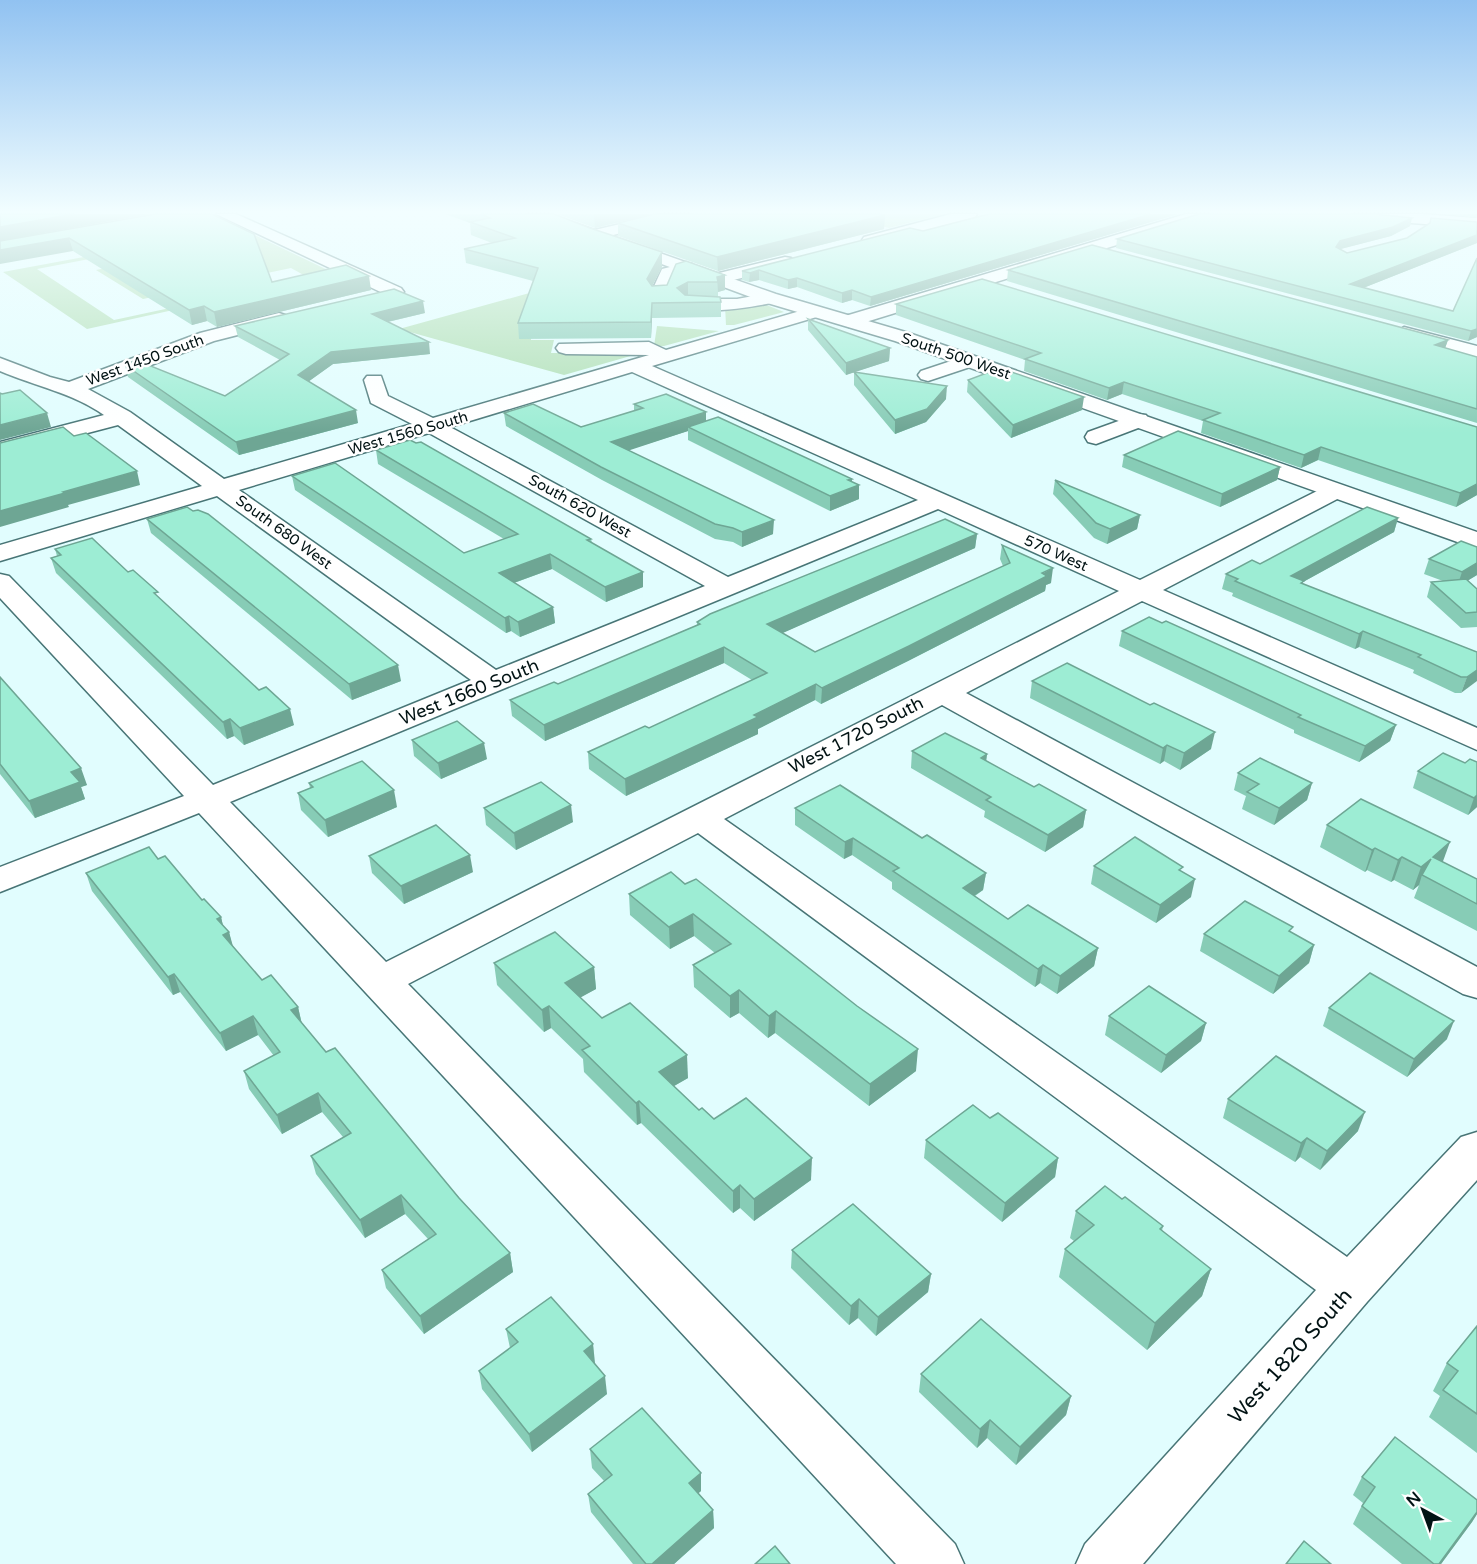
<svg xmlns="http://www.w3.org/2000/svg" width="1477" height="1564" font-family="'Varela Round',sans-serif">
	<rect width="100%" height="100%" fill="#e1fdfe"/>
	<g fill="#aedeb3" fill-rule="evenodd">
		<polygon points="841,214 944,214 889,228"/>
		<path d="M240,228L336,274L87,329L3,272ZM220,234L236,243L96,270L143,299L291,268L309,278L114,320L37,269Z"/>
		<polygon points="533,292 531,340 554,340 551,353 641,353 564,375 399,329"/>
		<polygon points="764,304 784,312 734,325 726,325 725,306"/>
		<polygon points="657,326 719,331 664,346 654,346"/>
	</g>
	<g fill="none" stroke-linecap="round" stroke-linejoin="round">
		<defs>
			<g id="minor">
				<polygon points="216,214 236,214 401,288 404,292 395,297 389,296"/>
				<polygon points="663,214 691,214 689,217 592,240 584,235 586,232"/>
				<polygon points="951,214 977,214 975,217 870,245 862,240 864,237"/>
				<polygon points="1186,214 1210,214 1208,217 856,325 849,327 840,321 842,317"/>
				<polygon points="1352,214 1422,214 1477,218 1477,228 1359,219"/>
				<polygon points="785,257 791,258 793,262 791,266 717,284 708,279 711,275"/>
				<polygon points="686,263 692,264 694,268 692,272 675,276 665,299 653,299 650,295 662,269"/>
				<path d="M770,293L779,298L776,302C759,306 689,318 679,304L688,299H737Z"/>
				<path d="M814,307L820,308L823,312L820,316L652,366L1140,580L1327,486H1343L1347,491L1343,496L1163,590L1477,728V750L1142,601L966,693L1477,967V998L1463,994L942,705L724,819L1347,1257L1461,1137L1477,1132V1180L1367,1302L1143,1564H1076L1085,1544L1316,1290L698,833L408,984L955,1544L964,1564H896L199,813L0,892V867L184,796L0,598V574L9,576L213,785L471,680L217,496L0,561V545L202,486L118,425L0,456V442L104,415C73,393 35,386 0,371V358L50,377L69,382L200,333L279,313L285,315L288,319L285,323L214,341L88,389L130,412L224,479L412,424L371,403L364,380L367,376H381L388,396L433,418L649,355L566,354L559,352L556,348L559,344L649,342L666,350ZM632,372L918,500L728,577L450,427ZM429,433L705,586L496,670L239,490ZM938,509L1119,591L386,962L230,802Z"/>
				<polygon points="1404,327 1477,346 1477,358 1397,337 1395,333"/>
				<polygon points="969,355 979,361 976,365 928,381 921,379 918,375 921,371"/>
				<polygon points="1138,414 1146,415 1149,420 1146,425 1096,444 1088,442 1085,437 1088,432"/>
			</g>
			<polygon id="major" points="527,214 549,214 776,294 909,333 1477,532 1477,549 895,341 764,302"/>
		</defs>
		<use href="#minor" stroke="#487576" stroke-width="3"/>
		<use href="#major" stroke="#487576" stroke-width="3"/>
		<use href="#minor" fill="#fff" fill-rule="evenodd"/>
		<use href="#major" fill="#fff" fill-rule="evenodd"/>
	</g>
	<g fill="#87ccb6">
		<polygon points="445,214 554,214 590,228 662,252 662,267 652,286 667,285 725,275 725,290 718,292 718,297 721,302 721,317 652,318 651,338 519,339 518,323 533,281 466,263 464,249 492,243 471,235 470,223"/>
		<polygon points="557,214 652,214 595,228"/>
		<polygon points="989,214 1178,214 870,306 852,300 842,303 797,287 788,289 759,280 749,282 742,280 742,271 923,231"/>
		<polygon points="1445,214 1477,214 1477,218"/>
		<polygon points="885,215 884,229 718,271 618,236 618,223"/>
		<polygon points="215,216 272,282 371,290 217,327 207,321 192,325 73,251 0,241"/>
		<polygon points="1412,218 1410,226 1391,236 1340,249 1347,253 1477,222 1477,243 1363,288 1453,311 1477,258 1477,337 1468,341 1116,248 1117,239"/>
		<polygon points="1008,270 1448,340 1445,348 1477,357 1477,423 1007,281"/>
		<polygon points="896,304 1477,495 1456,507 1318,460 1301,468 1201,433 1203,421 1122,394 1107,400 1024,371 1025,360 896,315"/>
		<polygon points="425,313 388,322 430,354 333,364 309,381 358,423 239,455 128,377 125,365 225,396 280,360 238,337 235,326"/>
		<polygon points="808,319 890,348 889,361 854,372 946,399 926,422 895,434 854,385 854,372 846,375 808,330"/>
		<polygon points="968,380 1082,410 1011,438 967,392"/>
		<polygon points="634,404 706,412 706,421 852,479 852,482 859,485 859,499 830,511 688,440 688,431 628,450 773,534 742,547 733,542 715,539 602,480 506,426 504,413 581,427 634,411"/>
		<polygon points="376,450 591,539 592,543 643,572 643,587 606,602 552,569 514,583 553,607 555,623 520,637 511,631 506,633 295,490 292,476 464,553 504,539 378,464"/>
		<polygon points="1124,455 1280,467 1277,480 1220,507 1122,467"/>
		<polygon points="1055,480 1140,515 1137,529 1107,544 1094,538 1053,494"/>
		<polygon points="1398,518 1394,532 1303,582 1303,584 1477,652 1461,693 1455,693 1413,673 1414,670 1359,647 1355,649 1232,596 1233,593 1222,589 1226,574 1260,564"/>
		<polygon points="147,519 401,681 352,700 151,533"/>
		<polygon points="977,534 975,548 782,633 815,652 1003,566 1000,559 1002,545 1051,583 1046,585 1045,591 908,661 821,704 815,700 758,729 758,734 626,796 589,769 588,752 649,728 752,680 724,663 545,741 512,716 510,700 558,684 697,625 697,622"/>
		<polygon points="1477,547 1477,575 1467,581 1477,589 1477,627 1461,628 1427,597 1431,582 1443,581 1424,574 1429,559"/>
		<polygon points="55,549 128,572 159,598 294,725 244,745 234,736 227,739 56,573 51,558 57,556"/>
		<polygon points="1122,631 1396,725 1390,741 1359,762 1294,733 1294,730 1119,646"/>
		<polygon points="0,677 87,785 81,787 85,799 35,818 0,774"/>
		<polygon points="1032,681 1211,749 1180,770 1164,761 1160,764 1030,698"/>
		<polygon points="412,740 487,759 441,779 414,756"/>
		<polygon points="912,751 987,754 986,761 1034,787 1086,810 1083,827 1045,852 984,817 985,811 911,768"/>
		<polygon points="1465,763 1477,807 1468,815 1413,788 1418,771"/>
		<polygon points="1238,773 1312,783 1307,800 1274,825 1242,809 1246,796 1234,790"/>
		<polygon points="309,783 397,807 328,837 301,810 298,793 310,788"/>
		<polygon points="484,808 573,822 516,850 486,825"/>
		<polygon points="795,808 922,838 986,873 983,890 975,896 1008,919 1098,948 1094,966 1057,994 1040,983 1035,987 892,889 892,882 852,855 844,859 795,825"/>
		<polygon points="1327,825 1443,862 1477,879 1477,931 1414,898 1419,885 1413,890 1394,880 1391,882 1367,870 1365,872 1320,847"/>
		<polygon points="369,856 473,872 404,904 372,873"/>
		<polygon points="158,859 221,917 223,926 229,932 232,945 262,980 298,1007 302,1024 326,1052 510,1253 513,1272 424,1334 386,1288 382,1270 428,1239 405,1214 365,1238 316,1174 311,1156 343,1137 322,1112 282,1134 249,1089 244,1071 274,1056 258,1035 226,1051 180,992 173,995 92,891 86,873"/>
		<polygon points="1094,866 1182,871 1191,897 1156,923 1091,884"/>
		<polygon points="671,872 916,1071 869,1106 775,1033 768,1038 739,1013 730,1018 694,987 693,965 715,953 694,936 670,949 630,915 629,894"/>
		<polygon points="1292,933 1314,945 1309,963 1273,994 1200,951 1204,934"/>
		<polygon points="494,963 594,967 596,989 580,997 602,1018 688,1078 674,1086 699,1110 811,1180 754,1221 740,1208 733,1213 641,1123 637,1125 584,1072 583,1059 551,1028 544,1032 497,985"/>
		<polygon points="1329,1008 1447,1039 1407,1077 1323,1026"/>
		<polygon points="1109,1016 1206,1023 1201,1041 1161,1073 1105,1035"/>
		<polygon points="1228,1099 1358,1131 1320,1170 1300,1157 1295,1162 1223,1118"/>
		<polygon points="990,1118 1058,1158 1055,1177 1002,1222 924,1158 926,1140"/>
		<polygon points="1122,1199 1163,1226 1162,1231 1211,1269 1202,1296 1147,1350 1059,1277 1065,1249 1074,1241 1070,1238 1076,1211"/>
		<polygon points="792,1250 931,1274 928,1292 876,1336 858,1318 849,1325 791,1268"/>
		<polygon points="1477,1326 1477,1453 1429,1417 1440,1396 1433,1391 1447,1363"/>
		<polygon points="506,1329 593,1344 594,1363 607,1394 532,1452 482,1389 479,1371 510,1348"/>
		<polygon points="921,1374 1071,1396 1066,1415 1016,1465 987,1438 977,1448 919,1392"/>
		<polygon points="590,1449 701,1473 701,1491 698,1493 713,1510 714,1528 674,1564 633,1564 591,1512 588,1494 604,1481 592,1468"/>
		<polygon points="1362,1477 1477,1500 1477,1514 1472,1522 1441,1564 1402,1564 1353,1524 1363,1503 1353,1495"/>
	</g>
	<g fill="#6ea694">
		<polygon points="74,214 150,214 0,241 0,227"/>
		<polygon points="594,214 652,214 595,228"/>
		<polygon points="1151,214 1178,214 870,306 871,297"/>
		<polygon points="885,215 884,229 718,271 717,257"/>
		<polygon points="1412,218 1410,226 1391,236 1337,250 1336,247 1340,241"/>
		<polygon points="1477,235 1477,243 1348,294 1350,284"/>
		<polygon points="69,238 73,251 0,264 0,250"/>
		<polygon points="662,252 662,267 648,294 647,279"/>
		<polygon points="759,270 759,280 749,282 750,273"/>
		<polygon points="725,275 725,290 718,292 717,277"/>
		<polygon points="369,276 371,290 217,327 214,312"/>
		<polygon points="797,278 797,287 788,289 788,280"/>
		<polygon points="688,282 688,297 677,303 677,288"/>
		<polygon points="852,290 852,300 842,303 842,293"/>
		<polygon points="423,301 425,313 374,325 372,314"/>
		<polygon points="652,303 652,318 651,338 651,322"/>
		<polygon points="204,306 207,321 192,325 189,310"/>
		<polygon points="1477,329 1477,337 1468,341 1471,331"/>
		<polygon points="1448,340 1444,351 1435,345"/>
		<polygon points="429,342 430,354 333,364 301,387 298,375 331,352"/>
		<polygon points="890,348 889,361 846,375 846,363"/>
		<polygon points="1124,382 1122,394 1107,400 1109,388"/>
		<polygon points="947,386 946,399 926,422 895,434 895,420"/>
		<polygon points="1084,397 1082,410 1011,438 1013,425"/>
		<polygon points="356,410 358,423 239,455 236,442"/>
		<polygon points="706,412 706,425 688,427 688,431 612,456 611,442"/>
		<polygon points="47,413 51,427 0,440 0,425"/>
		<polygon points="1321,447 1318,460 1301,468 1304,455"/>
		<polygon points="1280,467 1277,480 1220,507 1222,494"/>
		<polygon points="137,471 140,485 68,505 69,507 0,527 0,511 63,492"/>
		<polygon points="852,479 851,488 859,485 859,499 830,511 830,496 848,480"/>
		<polygon points="1477,484 1477,495 1456,507 1460,493"/>
		<polygon points="1140,515 1137,529 1107,544 1110,529"/>
		<polygon points="1398,518 1394,532 1303,582 1300,597 1291,576"/>
		<polygon points="774,520 773,534 742,547 742,532"/>
		<polygon points="977,534 975,548 767,640 767,624"/>
		<polygon points="550,554 552,569 500,588 499,573"/>
		<polygon points="1477,563 1477,575 1457,587 1462,572"/>
		<polygon points="1053,568 1051,583 1046,585 1045,591 908,661 821,704 822,688"/>
		<polygon points="643,572 643,587 606,602 605,587"/>
		<polygon points="553,607 555,623 520,637 518,622"/>
		<polygon points="509,616 511,631 506,633 505,618"/>
		<polygon points="1363,631 1359,647 1355,649 1359,634"/>
		<polygon points="724,647 724,663 545,741 544,725"/>
		<polygon points="398,665 401,681 352,700 349,684"/>
		<polygon points="1477,670 1477,681 1461,693 1467,677"/>
		<polygon points="816,684 815,700 758,729 758,734 626,796 625,779"/>
		<polygon points="290,709 294,725 244,745 240,728"/>
		<polygon points="230,719 234,736 227,739 223,722"/>
		<polygon points="1396,725 1390,741 1359,762 1365,746"/>
		<polygon points="1215,732 1211,749 1180,770 1184,753"/>
		<polygon points="484,743 487,759 441,779 438,763"/>
		<polygon points="1167,745 1164,761 1160,764 1163,748"/>
		<polygon points="987,754 985,770 981,758"/>
		<polygon points="81,768 87,785 81,787 85,799 35,818 29,801 71,772"/>
		<polygon points="1312,783 1307,800 1274,825 1279,808"/>
		<polygon points="394,790 397,807 328,837 325,820"/>
		<polygon points="1477,795 1477,807 1468,815 1474,798"/>
		<polygon points="571,805 573,822 516,850 514,833"/>
		<polygon points="1086,810 1083,827 1045,852 1048,835"/>
		<polygon points="853,838 852,855 844,859 845,842"/>
		<polygon points="1450,842 1442,864 1433,857"/>
		<polygon points="1375,848 1367,870 1365,872 1372,850"/>
		<polygon points="470,855 473,872 404,904 401,886"/>
		<polygon points="1402,857 1394,880 1391,882 1398,860"/>
		<polygon points="1431,859 1422,875 1419,885 1413,890 1421,867"/>
		<polygon points="986,873 983,890 960,905 963,888"/>
		<polygon points="1195,879 1191,897 1156,923 1160,905"/>
		<polygon points="693,914 694,936 670,949 669,927"/>
		<polygon points="221,917 225,934 229,932 234,950 228,953 217,919"/>
		<polygon points="1314,945 1309,963 1273,994 1279,976"/>
		<polygon points="1098,948 1094,966 1057,994 1060,976"/>
		<polygon points="1043,965 1040,983 1035,987 1038,969"/>
		<polygon points="594,967 596,989 567,1005 565,983"/>
		<polygon points="174,974 180,992 173,995 168,977"/>
		<polygon points="739,990 739,1013 730,1018 730,996"/>
		<polygon points="549,1006 551,1028 544,1032 542,1010"/>
		<polygon points="298,1007 302,1025 291,1010"/>
		<polygon points="776,1011 775,1033 768,1038 769,1016"/>
		<polygon points="253,1016 258,1035 226,1051 220,1033"/>
		<polygon points="1454,1021 1447,1039 1407,1077 1414,1059"/>
		<polygon points="1206,1023 1201,1041 1161,1073 1166,1055"/>
		<polygon points="918,1049 916,1071 869,1106 870,1084"/>
		<polygon points="687,1055 688,1078 660,1094 659,1072"/>
		<polygon points="318,1093 322,1112 282,1134 277,1115"/>
		<polygon points="639,1101 641,1123 637,1125 636,1103"/>
		<polygon points="1365,1112 1358,1131 1320,1170 1327,1151"/>
		<polygon points="1307,1138 1300,1157 1295,1162 1301,1143"/>
		<polygon points="812,1158 811,1180 754,1221 754,1199"/>
		<polygon points="1058,1158 1055,1177 1002,1222 1005,1203"/>
		<polygon points="740,1185 740,1208 733,1213 733,1191"/>
		<polygon points="401,1195 405,1214 365,1238 360,1220"/>
		<polygon points="510,1253 513,1272 424,1334 420,1316"/>
		<polygon points="1211,1269 1202,1296 1147,1350 1155,1323"/>
		<polygon points="931,1274 928,1292 876,1336 878,1317"/>
		<polygon points="859,1299 858,1318 849,1325 851,1306"/>
		<polygon points="593,1344 595,1363 586,1369 584,1351"/>
		<polygon points="605,1376 607,1394 532,1452 529,1434"/>
		<polygon points="1071,1396 1066,1415 1016,1465 1020,1447"/>
		<polygon points="990,1420 987,1438 977,1448 980,1429"/>
		<polygon points="701,1473 701,1491 690,1501 689,1483"/>
		<polygon points="713,1510 714,1528 674,1564 652,1564"/>
		<polygon points="1477,1512 1477,1514 1472,1522 1441,1564 1439,1564"/>
	</g>
	<g fill="#9dedd4" stroke="#6ea694" stroke-width="1.5">
		<polygon points="0,214 74,214 0,227"/>
		<polygon points="155,214 212,214 254,234 272,282 346,265 369,276 214,312 204,306 189,310 69,238 0,250 0,241"/>
		<polygon points="481,214 554,214 590,228 662,252 647,279 652,286 667,285 676,264 686,261 725,275 717,277 718,282 688,282 677,288 685,295 720,297 721,302 652,303 651,322 518,323 538,268 464,249 515,238 470,222 490,218"/>
		<polygon points="654,214 881,214 885,215 717,257 618,223"/>
		<polygon points="989,214 1151,214 871,297 852,290 842,293 797,278 788,280 759,270 750,273 742,271 910,228 923,231"/>
		<polygon points="1199,214 1375,214 1412,218 1393,227 1340,241 1336,247 1347,253 1407,238 1430,223 1431,218 1477,222 1477,235 1350,284 1453,311 1477,258 1477,329 1471,331 1117,239"/>
		<polygon points="1092,245 1448,340 1435,345 1477,357 1477,409 1008,270"/>
		<polygon points="982,279 1477,427 1477,484 1460,493 1321,447 1304,455 1203,420 1220,413 1124,382 1109,388 1025,359 1041,353 896,304"/>
		<polygon points="394,289 423,301 372,314 429,342 331,352 298,375 356,410 236,442 125,365 136,360 225,396 289,354 235,326"/>
		<polygon points="808,319 890,348 846,363"/>
		<polygon points="1000,368 1084,397 1013,425 968,380"/>
		<polygon points="854,372 947,386 927,409 895,420"/>
		<polygon points="20,390 47,413 0,425 0,393 2,394"/>
		<polygon points="666,394 706,412 611,442 774,520 742,532 733,528 715,524 601,467 504,413 533,404 581,427 643,408 634,404"/>
		<polygon points="718,417 852,479 848,480 859,485 830,496 688,427"/>
		<polygon points="63,427 74,436 86,433 137,471 63,492 65,493 0,511 0,443"/>
		<polygon points="1178,431 1280,467 1222,494 1124,455"/>
		<polygon points="410,440 416,443 421,442 591,539 587,540 643,572 605,587 550,554 499,573 553,607 518,622 509,616 505,618 292,476 335,463 464,553 518,534 376,450"/>
		<polygon points="1055,480 1140,515 1110,529 1096,523"/>
		<polygon points="187,507 193,511 198,510 208,514 398,665 349,684 147,519"/>
		<polygon points="1367,507 1398,518 1291,576 1304,581 1301,583 1477,652 1477,670 1467,677 1461,677 1418,657 1421,655 1363,631 1359,634 1235,581 1238,579 1226,574 1252,560 1260,564"/>
		<polygon points="945,519 977,534 767,624 815,652 1010,563 1002,545 1053,568 1042,573 1047,576 909,646 822,688 816,684 754,715 758,717 625,779 588,752 645,726 649,728 767,673 724,647 544,725 510,700 554,682 558,684 700,624 697,622 710,614"/>
		<polygon points="92,538 128,572 133,570 158,592 154,593 259,690 266,687 290,709 240,728 230,719 223,722 51,558 61,555 55,549"/>
		<polygon points="1461,541 1477,547 1477,563 1462,572 1429,559"/>
		<polygon points="1466,579 1477,589 1477,612 1466,613 1431,582"/>
		<polygon points="1149,617 1162,623 1166,621 1396,725 1365,746 1298,717 1301,715 1122,631"/>
		<polygon points="1067,663 1150,705 1154,703 1215,732 1184,753 1167,745 1163,748 1032,681"/>
		<polygon points="0,677 81,768 71,772 80,782 29,801 0,764"/>
		<polygon points="457,721 484,743 438,763 412,740"/>
		<polygon points="945,733 987,754 981,758 1034,787 1039,784 1086,810 1048,835 986,800 991,797 912,751"/>
		<polygon points="1443,753 1465,763 1470,759 1477,762 1477,795 1474,798 1418,771"/>
		<polygon points="1260,758 1312,783 1279,808 1247,792 1259,784 1238,773"/>
		<polygon points="362,761 394,790 325,820 298,793 313,787 309,783"/>
		<polygon points="541,782 571,805 514,833 484,808"/>
		<polygon points="840,785 922,838 927,835 986,873 963,888 1008,919 1028,905 1098,948 1060,976 1043,965 1038,969 893,871 899,868 853,838 845,842 795,808"/>
		<polygon points="1361,799 1450,842 1433,857 1477,879 1477,904 1422,875 1431,859 1421,867 1402,857 1398,860 1375,848 1372,850 1327,825"/>
		<polygon points="436,825 470,855 401,886 369,856"/>
		<polygon points="1135,837 1183,867 1179,870 1195,879 1160,905 1094,866"/>
		<polygon points="149,847 158,859 165,856 202,900 204,899 221,917 217,919 229,932 223,935 262,980 271,975 298,1007 291,1010 326,1052 335,1048 459,1198 510,1253 420,1316 382,1270 436,1234 401,1195 360,1220 311,1156 351,1133 318,1093 277,1115 244,1071 280,1052 253,1016 220,1033 174,974 168,977 86,873"/>
		<polygon points="671,872 685,884 696,879 857,1006 918,1049 870,1084 776,1011 769,1016 739,990 730,996 693,965 731,944 693,914 669,927 629,894"/>
		<polygon points="1245,901 1293,927 1289,931 1314,945 1279,976 1204,934"/>
		<polygon points="555,932 594,967 565,983 602,1018 630,1003 687,1055 659,1072 699,1110 702,1108 714,1119 746,1098 812,1158 754,1199 740,1185 733,1191 639,1101 636,1103 582,1050 590,1046 549,1006 542,1010 494,963"/>
		<polygon points="1370,973 1454,1021 1414,1059 1329,1008"/>
		<polygon points="1149,986 1206,1023 1166,1055 1109,1016"/>
		<polygon points="1276,1056 1365,1112 1327,1151 1307,1138 1301,1143 1228,1099"/>
		<polygon points="973,1105 990,1118 998,1113 1058,1158 1005,1203 926,1140"/>
		<polygon points="1105,1186 1122,1199 1125,1197 1163,1226 1160,1229 1211,1269 1155,1323 1065,1249 1094,1225 1076,1211"/>
		<polygon points="853,1204 931,1274 878,1317 859,1299 851,1306 792,1250"/>
		<polygon points="551,1297 593,1344 584,1351 605,1376 529,1434 479,1371 518,1342 506,1329"/>
		<polygon points="981,1319 1071,1396 1020,1447 990,1420 980,1429 921,1374"/>
		<polygon points="1477,1326 1477,1414 1443,1390 1458,1371 1447,1363"/>
		<polygon points="642,1408 701,1473 689,1483 713,1510 652,1564 646,1564 588,1494 612,1475 590,1449"/>
		<polygon points="1395,1437 1477,1500 1477,1512 1439,1564 1434,1564 1362,1506 1375,1487 1362,1477"/>
		<polygon points="1304,1541 1331,1564 1286,1564"/>
		<polygon points="775,1546 790,1564 755,1564"/>
	</g>
	<linearGradient id="sky" x2="0" y2="1"><stop stop-color="#91c2f1"/><stop offset="0.49" stop-color="#f2feff"/><stop offset="1" stop-color="#f2feff" stop-opacity="0"/></linearGradient>
	<rect width="1477" height="433" fill="url(#sky)"/>
	<g text-anchor="middle" stroke-width="5" stroke-linejoin="round" paint-order="stroke">
		<g font-size="15" fill="#021314" stroke="#fff">
			<text transform="translate(956 356) rotate(19)" y="5">South 500 West</text>
			<text transform="translate(145 360) rotate(-20)" y="5">West 1450 South</text>
			<text transform="translate(408 433) rotate(-16)" y="5">West 1560 South</text>
			<text transform="translate(580 506) rotate(29)" y="5">South 620 West</text>
			<text transform="translate(284 532) rotate(36)" y="5">South 680 West</text>
			<text transform="translate(1056 553) rotate(24)" y="5">570 West</text>
		</g>
		<g font-size="18" fill="#021314" stroke="#fff">
			<text transform="translate(469 692) rotate(-22)" y="6">West 1660 South</text>
			<text transform="translate(856 735) rotate(-27)" y="6">West 1720 South</text>
		</g>
		<g font-size="21" fill="#021314" stroke="#fff">
			<text transform="translate(1290 1356) rotate(-48)" y="7">West 1820 South</text>
		</g>
	</g>
	<g transform="translate(1423 1510) rotate(319)" stroke="#ffffff" stroke-width="4.5" paint-order="stroke">
	<path d="M0-4.5L10 22L0 15L-10 22Z" fill="#021314"/>
	<text y="-9" font-size="16" font-weight="bold" text-anchor="middle" fill="#021314">N</text>
	</g>
</svg>
